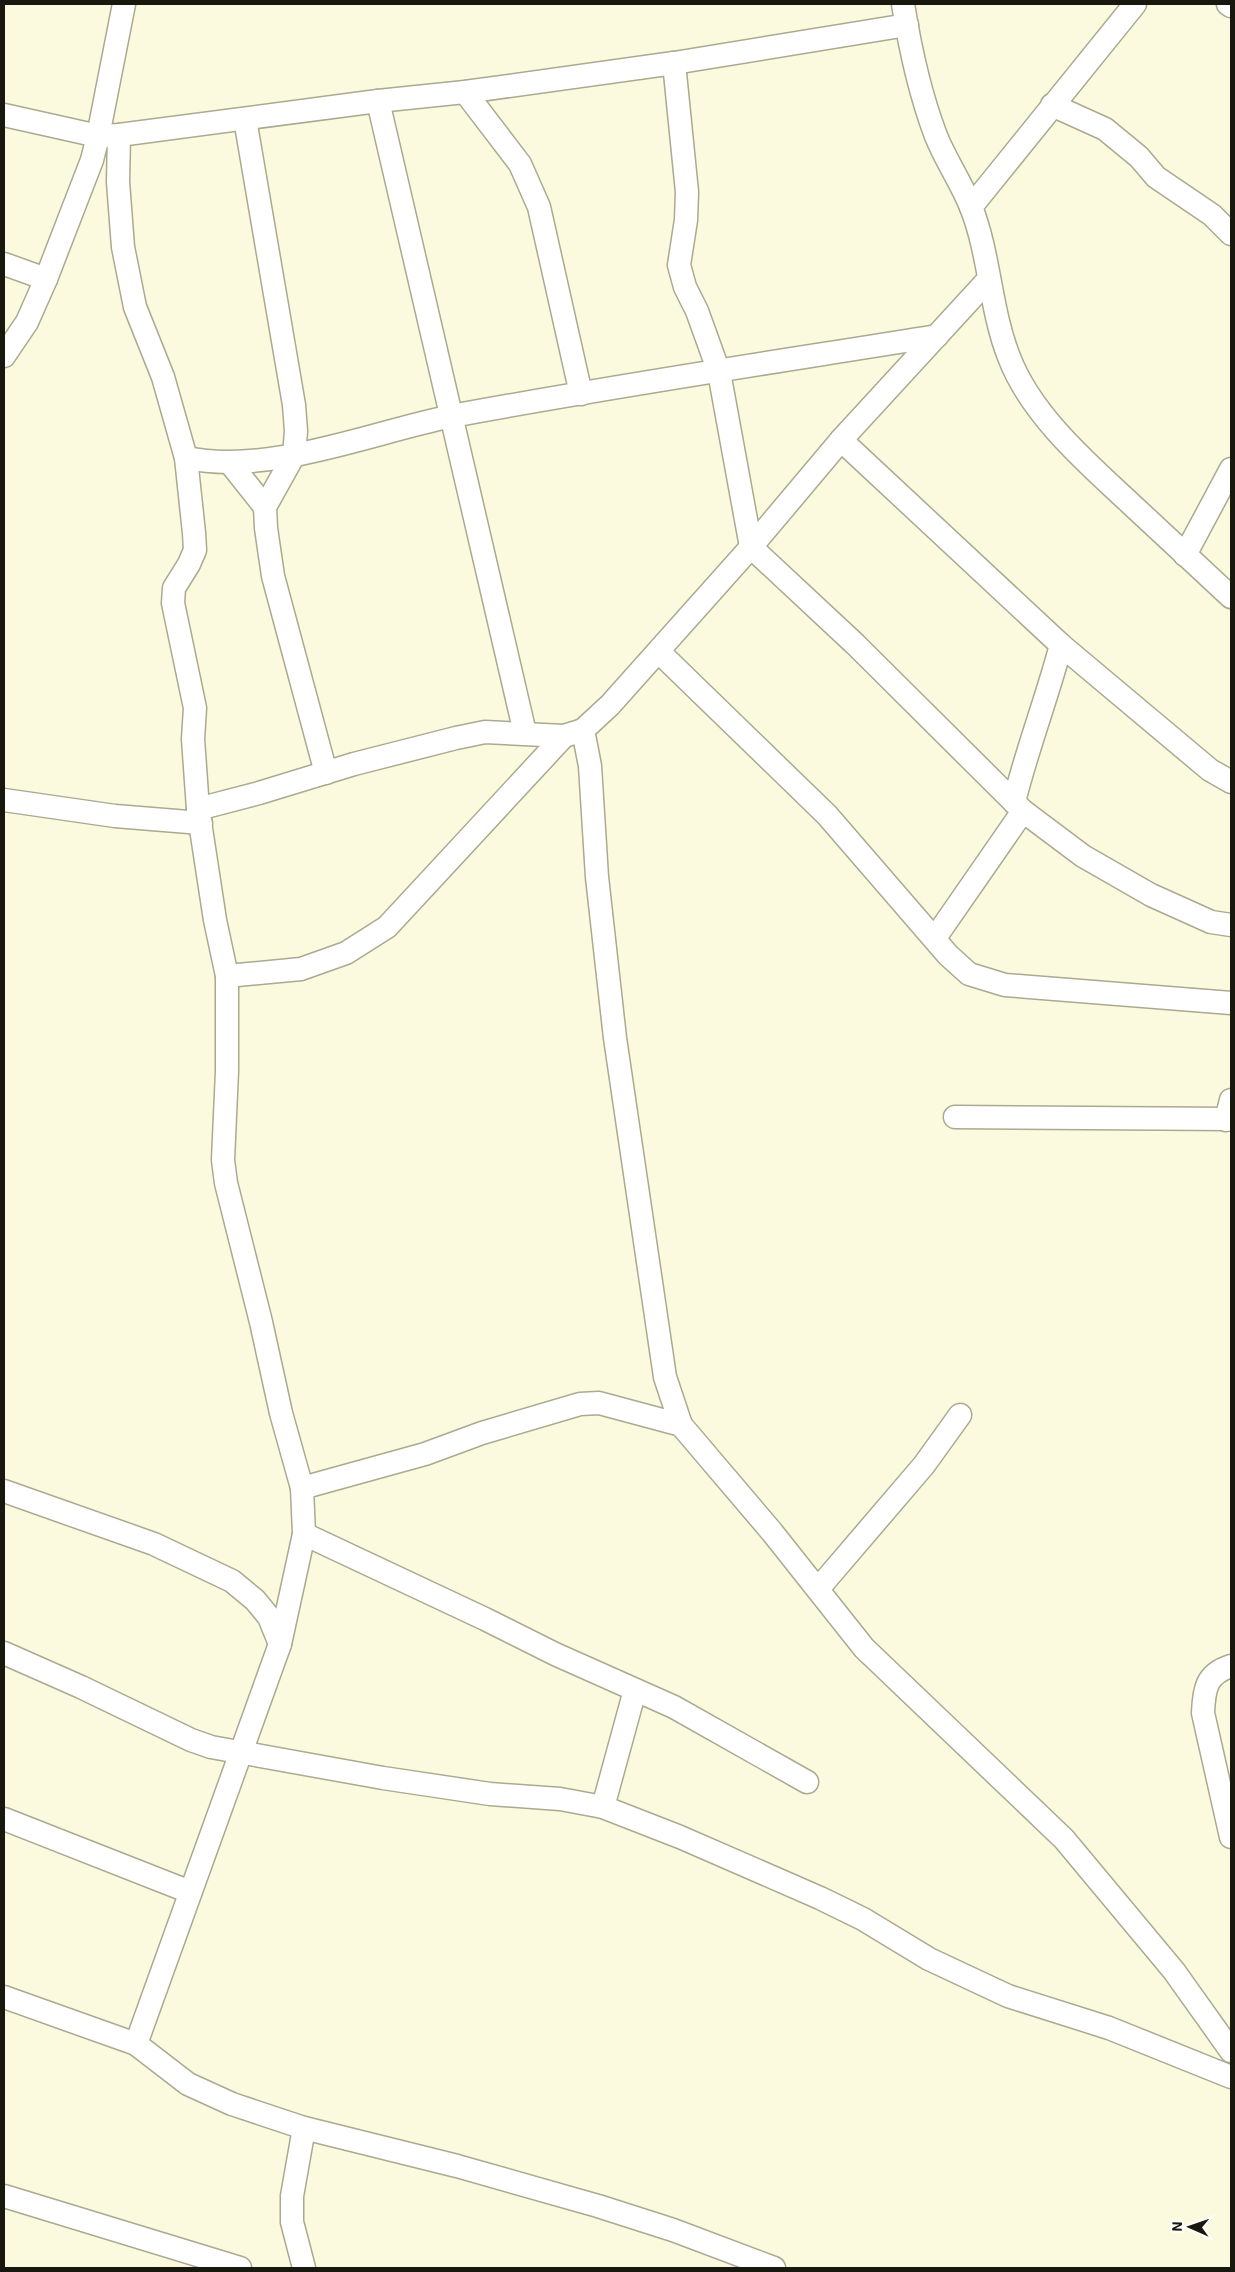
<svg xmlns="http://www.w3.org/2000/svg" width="1235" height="2272" font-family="'Exo 2',sans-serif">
	<rect width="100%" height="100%" fill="#fbfade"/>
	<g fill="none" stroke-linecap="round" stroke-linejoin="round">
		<defs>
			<g id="street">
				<path d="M903,4C910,48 920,94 936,136C946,161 961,182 971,207C990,255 990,309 1009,357C1031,415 1087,463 1131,504C1164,535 1198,566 1231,597"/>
				<polyline points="1228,4 1231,6"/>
				<polyline points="674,63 687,192 686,220 679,265 685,287 697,311 719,372 751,547 855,644 1023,811 1083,856 1151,895 1211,922 1231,925"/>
				<polyline points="465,92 520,164 539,207 581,394"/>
				<polyline points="378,101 525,733"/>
				<polyline points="1052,105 1105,129 1139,157 1156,177 1212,215 1231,234"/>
				<polyline points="4,115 98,136 119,135 378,101 465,92 674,63 907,25"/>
				<polyline points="245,119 294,405 296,431 294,455 265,507 266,528 273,576 326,773"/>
				<polyline points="119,135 118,182 123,247 135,307 163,377 186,458 194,533 195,550 189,564 174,588 173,603 195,708 193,739 198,809 215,920 227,976 227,1071 223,1160 226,1183 261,1322 281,1413 302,1488 304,1534 280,1644 136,2044"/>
				<polyline points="971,207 1135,4"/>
				<polyline points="4,264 46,279"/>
				<polyline points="4,356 27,322 46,279 92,160 98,136 124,4"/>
				<polyline points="841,440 1061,645 1210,770 1231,782"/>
				<path d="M186,458C271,475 369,433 452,416C613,386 775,362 937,336"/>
				<polyline points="230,463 265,507"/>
				<polyline points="1185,555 1231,469"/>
				<polyline points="659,652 827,815 948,955 969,974 1005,985 1231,1003"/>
				<polyline points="583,730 590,766 597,877 615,1038 665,1377 681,1425 772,1532 864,1648 1064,1839 1174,1971 1231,2051"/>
				<polyline points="4,800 115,816 201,823"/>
				<path d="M1014,802C1027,749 1047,698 1061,645"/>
				<polyline points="198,809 259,793 354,764 456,738 485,732 564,736"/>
				<polyline points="935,938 1023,811"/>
				<polyline points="227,976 301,969 346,953 387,927 564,736 583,730 610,705 751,547 841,440 988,280"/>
				<polyline points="955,1117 1231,1119"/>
				<polyline points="1226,1120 1231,1100"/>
				<polyline points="302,1488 425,1454 482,1433 580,1404 599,1403 681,1425"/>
				<polyline points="4,1491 154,1544 232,1581 255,1600 269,1617 280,1644"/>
				<polyline points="304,1534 485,1619 555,1654 674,1707 807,1782"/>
				<polyline points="818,1589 924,1465 960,1415"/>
				<polyline points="4,1653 81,1687 191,1740 211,1747 383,1778 490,1794 560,1799 603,1807 680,1837 820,1898 863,1919 929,1959 1008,1996 1109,2028 1231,2077"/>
				<path d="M1231,1666C1206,1674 1204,1689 1203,1713L1231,1837"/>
				<polyline points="603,1807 635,1690"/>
				<polyline points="4,1819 190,1892"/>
				<polyline points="4,1997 136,2044 188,2084 232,2104 304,2128 457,2166 598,2206 673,2230 774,2268"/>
				<polyline points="304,2128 292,2196 292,2222 304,2268"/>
				<polyline points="4,2196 240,2268"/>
			</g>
		</defs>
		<use href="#street" stroke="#aba990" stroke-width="25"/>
		<use href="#street" stroke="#fff" stroke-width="22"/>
	</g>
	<rect width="1235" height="2272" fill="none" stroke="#19180f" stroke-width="10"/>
	<g transform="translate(1190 2227) rotate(272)" stroke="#ffffff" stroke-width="4" paint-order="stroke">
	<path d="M0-4L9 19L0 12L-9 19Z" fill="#19180f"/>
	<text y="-8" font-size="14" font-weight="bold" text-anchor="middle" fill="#19180f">N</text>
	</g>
</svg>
